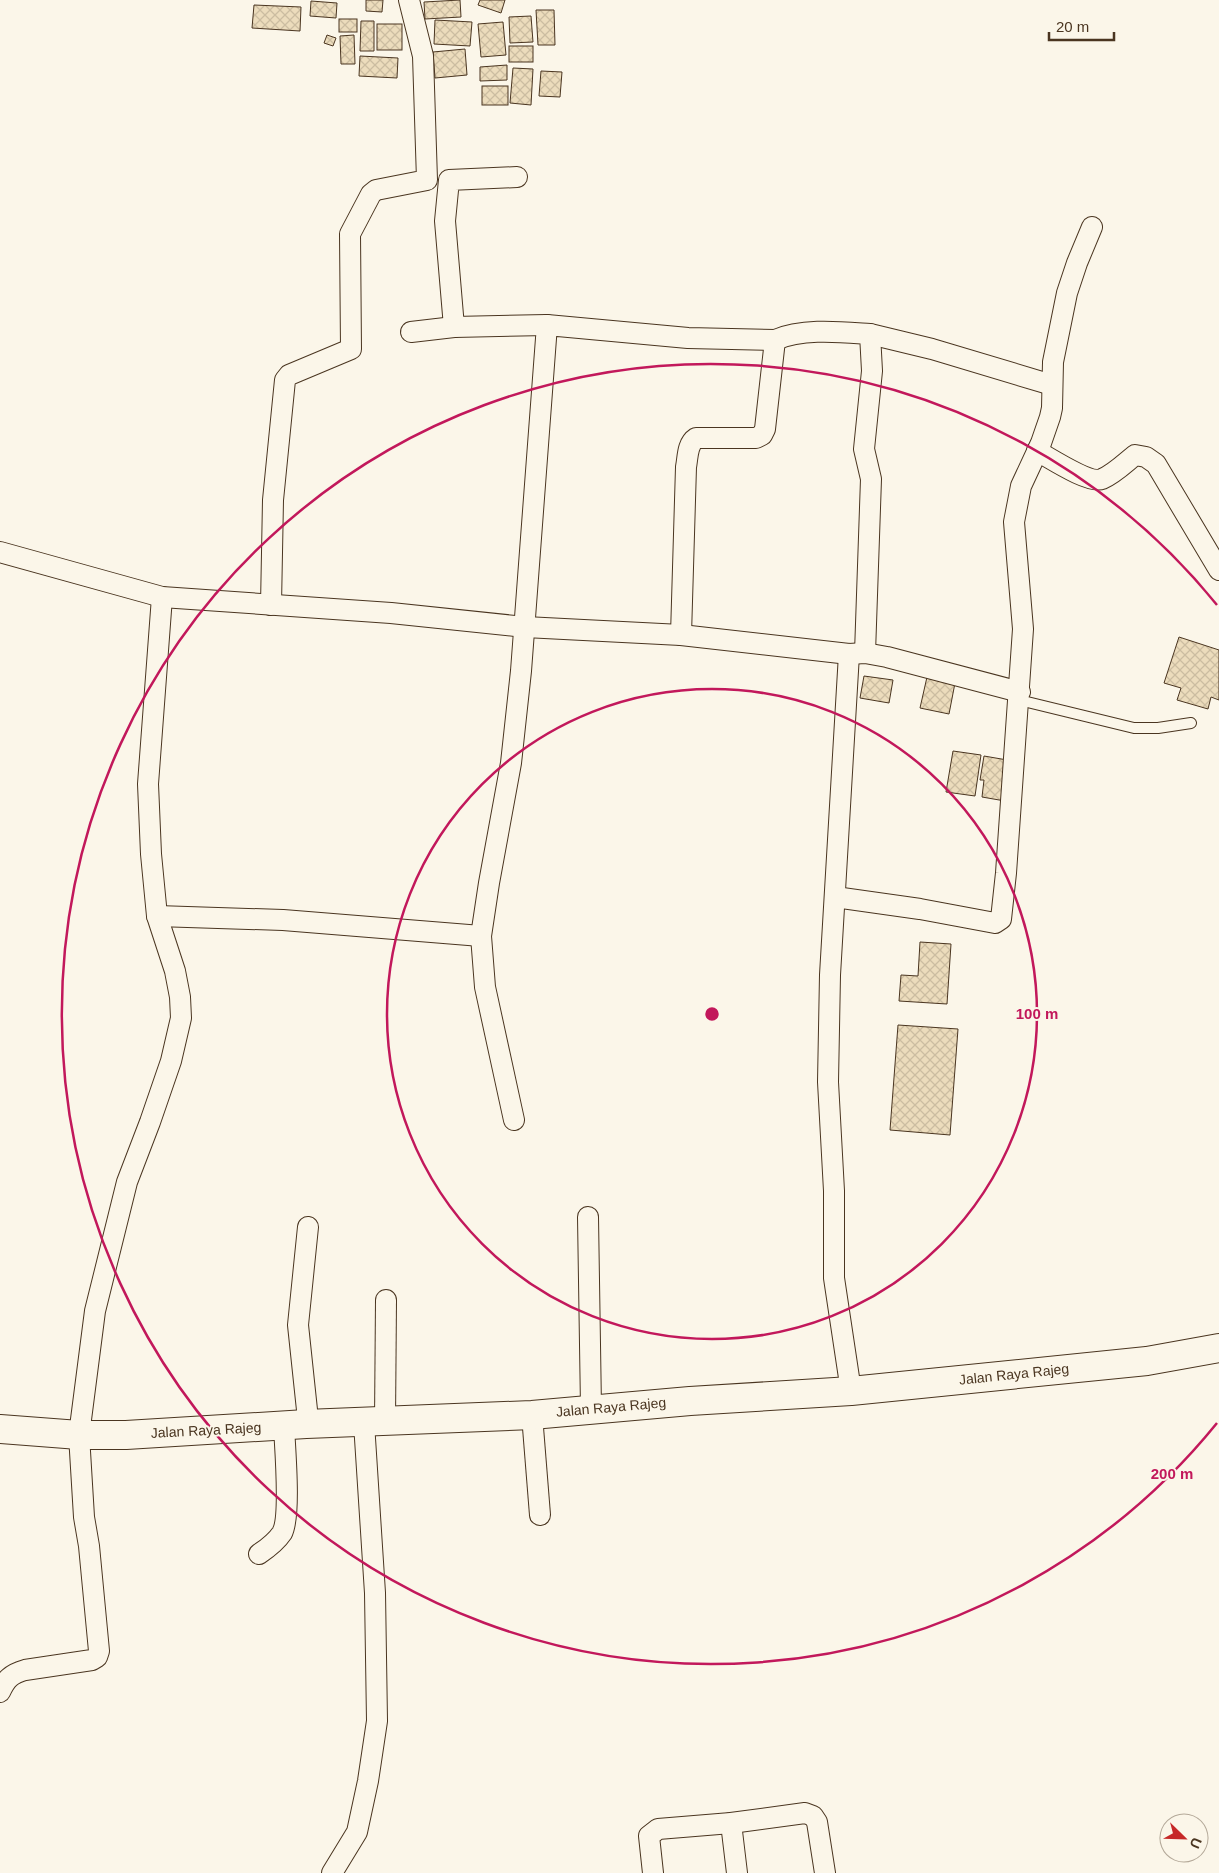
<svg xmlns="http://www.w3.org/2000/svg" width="1219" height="1873" font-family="Arial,sans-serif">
	<defs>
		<pattern id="building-cross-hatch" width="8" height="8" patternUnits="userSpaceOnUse" patternTransform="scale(1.25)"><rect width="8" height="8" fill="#ecdcbc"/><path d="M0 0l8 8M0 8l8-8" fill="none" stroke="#ccbda1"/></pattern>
	</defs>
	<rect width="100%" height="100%" fill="#fbf6e9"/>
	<g fill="url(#building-cross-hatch)" stroke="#4a3520">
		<polygon points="366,0 383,0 382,12 366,11"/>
		<polygon points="460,0 461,17 425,19 424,2"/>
		<polygon points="480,0 505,0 501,13 478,5"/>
		<polygon points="311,1 337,3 336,18 310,16"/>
		<polygon points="254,5 301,7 300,31 252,28"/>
		<polygon points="536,10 554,10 555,45 538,45"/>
		<polygon points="531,16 533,42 510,43 509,17"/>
		<rect x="339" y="19" width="18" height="13"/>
		<polygon points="435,20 472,22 470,46 434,44"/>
		<polygon points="361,21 374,21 374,51 360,51"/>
		<polygon points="503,22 506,55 481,57 478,24"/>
		<rect x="377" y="24" width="25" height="26"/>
		<polygon points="327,35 336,38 333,46 324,43"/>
		<polygon points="354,35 355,64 341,64 340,36"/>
		<rect x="509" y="46" width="24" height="16"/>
		<polygon points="465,49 467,75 435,78 433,52"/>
		<polygon points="360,56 398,58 397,78 359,76"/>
		<polygon points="507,65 507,80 480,81 480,67"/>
		<polygon points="513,68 533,69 531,105 510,103"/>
		<polygon points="541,71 562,72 560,97 539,96"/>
		<rect x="482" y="86" width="26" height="19"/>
		<polygon points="1179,637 1219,650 1219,700 1211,697 1208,709 1177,700 1181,688 1164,683"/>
		<polygon points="864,676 893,680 889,703 860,698"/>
		<polygon points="927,677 955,683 949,714 920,708"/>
		<polygon points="953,751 981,755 975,796 946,792"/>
		<polygon points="984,756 1013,761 1005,801 982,797 984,780 980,780"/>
		<polygon points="920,942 951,944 947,1004 899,1001 901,975 918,976"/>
		<polygon points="898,1025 958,1029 950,1135 890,1130"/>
	</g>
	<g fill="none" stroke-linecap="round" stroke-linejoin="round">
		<defs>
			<polyline id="service" points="1019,700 1134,728 1158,728 1191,723"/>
			<g id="minor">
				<polyline points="517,177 449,180 445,221 454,327 547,325"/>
				<polyline points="411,332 454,327"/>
				<polyline points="870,334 932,349 1052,385"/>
				<path d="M1037,451C1050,458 1089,484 1102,479C1114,474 1125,463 1135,455L1146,457L1156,464L1219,570"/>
				<polyline points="0,552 162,597 391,613 525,627 681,635 849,654 865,653 887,657 1020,692"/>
				<polyline points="271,605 273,500 285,380 289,375 351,349 350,234 371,194 376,190 427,180 423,56 409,0"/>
				<path d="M681,635L686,467C688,457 687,444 696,438H756L762,435L765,429L775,340"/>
				<polyline points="849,654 830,975 828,1082 834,1191 834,1278 851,1391"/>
				<polyline points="835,897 920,909 995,923 1001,919 1006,873 1023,629 1014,522 1021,486 1041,443 1050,417 1052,408 1053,362 1067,293 1077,263 1092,227"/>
				<polyline points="157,916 283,920 481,936"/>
				<path d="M514,1120L485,987L481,936L489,883L511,763L521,671L547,325L688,338L775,340C803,328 840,332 870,334L872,371L864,449L871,479L865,653"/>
				<polyline points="588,1217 591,1408"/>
				<polyline points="532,1415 540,1515"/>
				<polyline points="385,1421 386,1300"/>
				<polyline points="306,1424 307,1410 298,1325 308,1227"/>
				<path d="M259,1554C268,1548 276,1542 282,1533C291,1517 285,1448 284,1427"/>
				<path d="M0,1692C6,1679 11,1674 25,1670L92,1660L97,1657L99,1651L89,1546L84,1517L79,1435L95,1311L127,1182L150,1122L171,1061L181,1018L180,997L175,971L157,916L151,854L148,784L162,597"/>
				<polyline points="731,1823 737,1873"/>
				<polyline points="332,1873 357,1832 368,1781 377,1721 375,1593 364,1423"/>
				<polyline points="653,1873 649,1836 658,1829 731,1823 805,1813 813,1816 817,1822 825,1873"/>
			</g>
			<polyline id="secondary" points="0,1429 79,1435 126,1435 306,1424 532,1415 690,1401 851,1391 1147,1361 1219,1348"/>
		</defs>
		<use href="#service" stroke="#4a3520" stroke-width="12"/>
		<use href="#minor" stroke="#4a3520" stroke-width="22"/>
		<use href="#secondary" stroke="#4a3520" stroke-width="30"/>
		<use href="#service" stroke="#fbf6e9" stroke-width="10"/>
		<use href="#minor" stroke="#fbf6e9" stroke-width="20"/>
		<use href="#secondary" stroke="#fbf6e9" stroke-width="28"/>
	</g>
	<g fill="none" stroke="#c2185b" stroke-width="2.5">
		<circle cx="712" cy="1014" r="325"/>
		<path d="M1217 1423A650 650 0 1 1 1217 605"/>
	</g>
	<g text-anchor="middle" stroke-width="4" stroke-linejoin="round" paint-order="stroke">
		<g font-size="14" fill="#4a3520" stroke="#fbf6e9">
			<text transform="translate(1014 1374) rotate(-6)" y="5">Jalan Raya Rajeg</text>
			<text transform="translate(611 1407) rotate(-5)" y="5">Jalan Raya Rajeg</text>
			<text transform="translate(206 1430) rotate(-3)" y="5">Jalan Raya Rajeg</text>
		</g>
	</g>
	<circle cx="712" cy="1014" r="8" fill="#c2185b" stroke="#fbf6e9" stroke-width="2.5"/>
	<g font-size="15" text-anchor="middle" font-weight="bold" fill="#c2185b" stroke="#fbf6e9" stroke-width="4" stroke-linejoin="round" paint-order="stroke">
		<text x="1037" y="1019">100 m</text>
		<text x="1172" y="1479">200 m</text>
	</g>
	<g transform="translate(1184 1838) rotate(113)"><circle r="24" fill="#fbf6e9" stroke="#b4a999"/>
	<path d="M0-4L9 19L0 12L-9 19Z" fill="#c62828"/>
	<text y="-8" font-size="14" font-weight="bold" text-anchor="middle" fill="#4a3520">U</text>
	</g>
	<path d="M1049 32v8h65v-8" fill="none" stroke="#4a3520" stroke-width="2.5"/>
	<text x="1056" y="32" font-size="15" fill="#4a3520" stroke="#fbf6e9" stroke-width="4" paint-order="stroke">20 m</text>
</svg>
